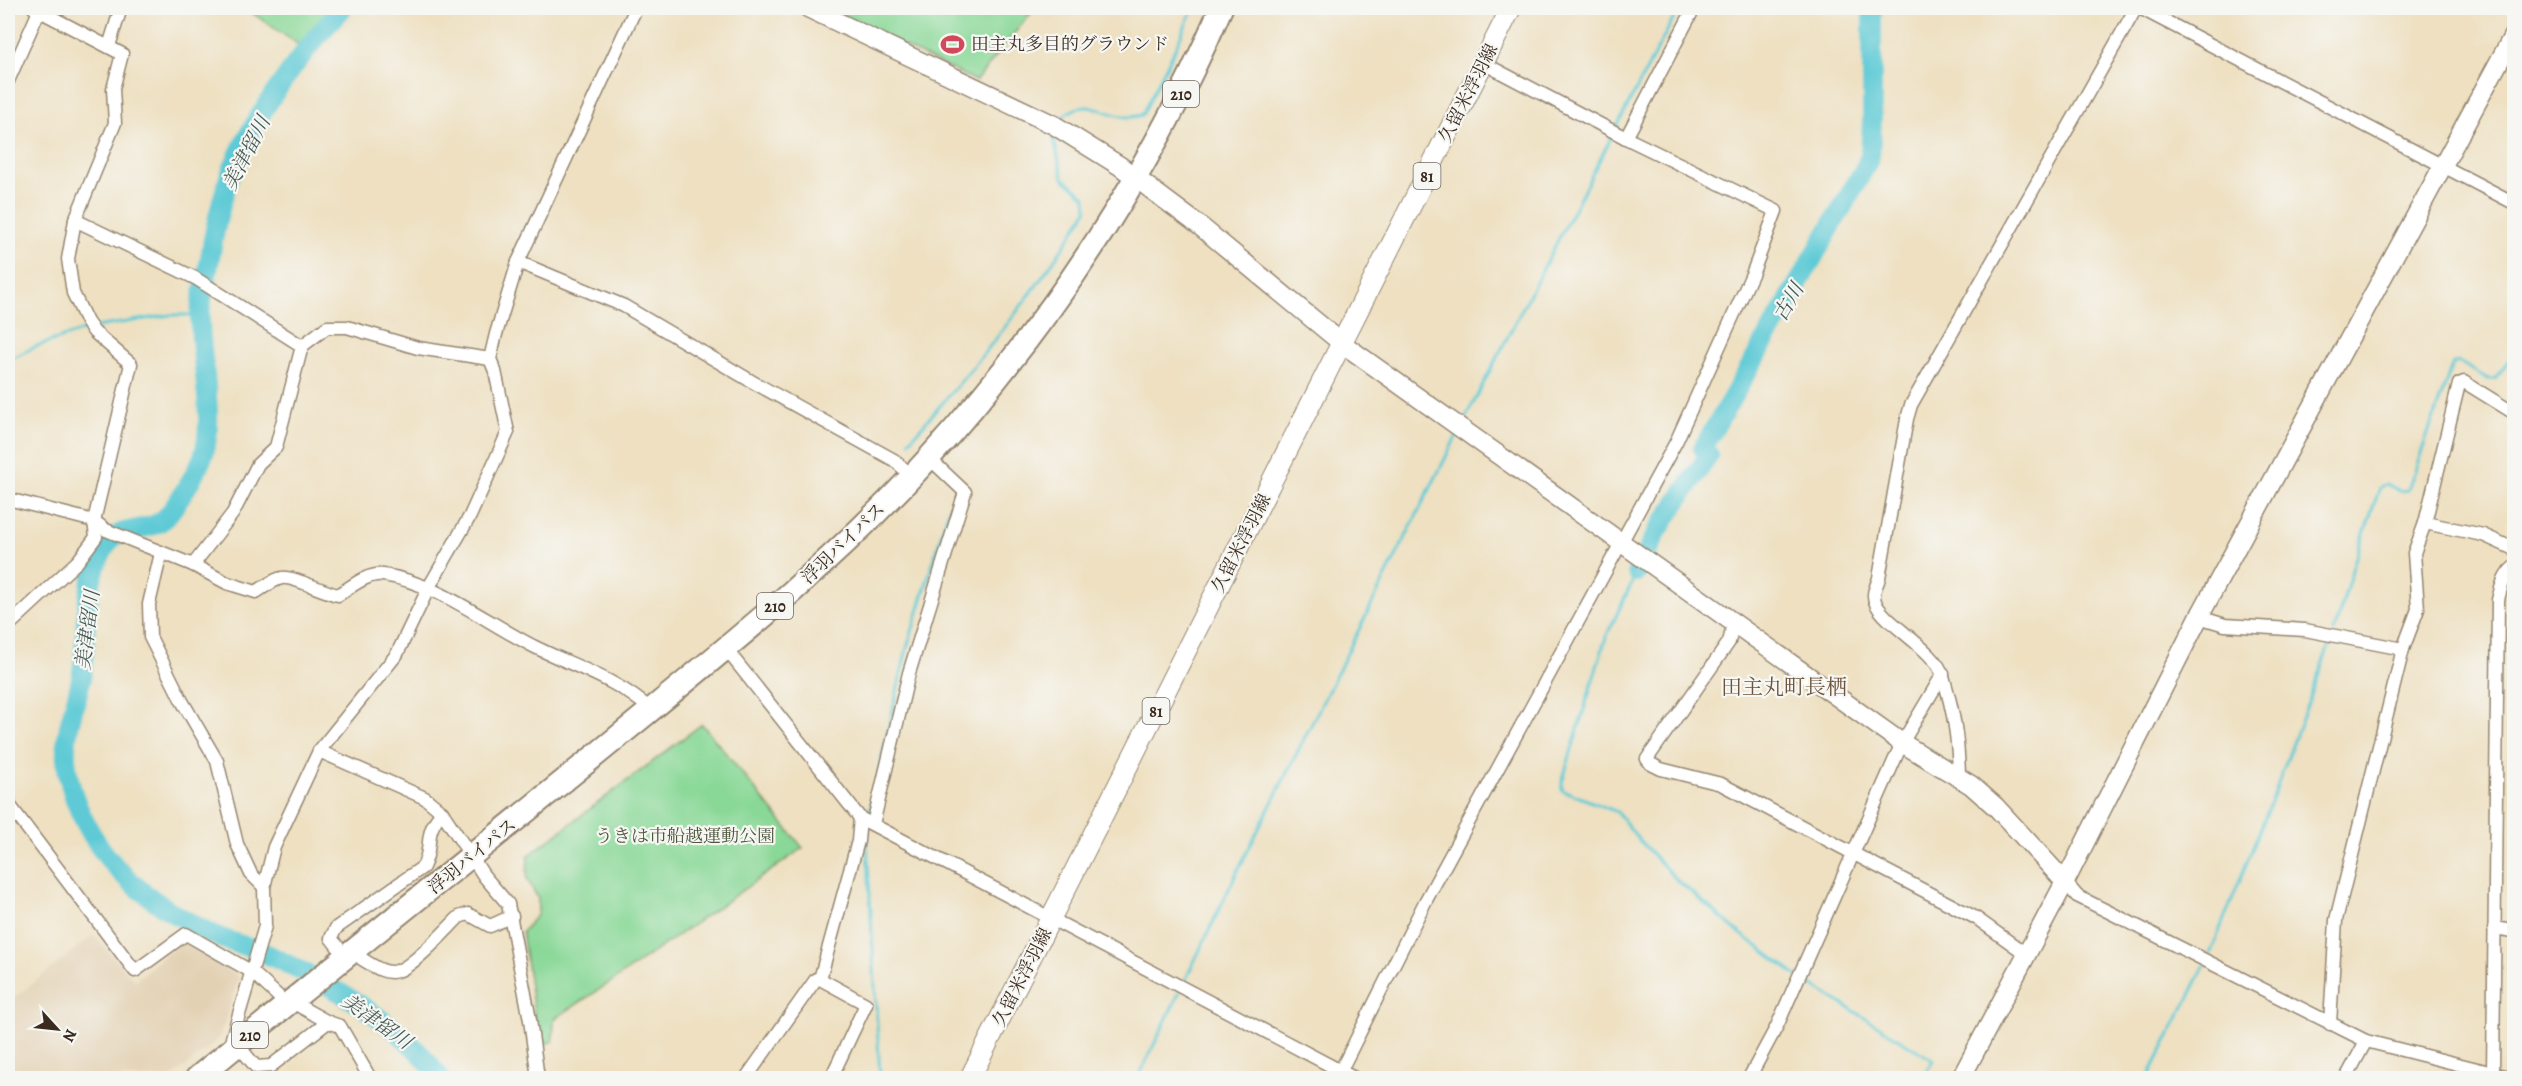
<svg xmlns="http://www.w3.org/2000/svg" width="2522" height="1086" font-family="Alegreya,'Noto Serif JP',serif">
	<rect width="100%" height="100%" fill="#f6f6f2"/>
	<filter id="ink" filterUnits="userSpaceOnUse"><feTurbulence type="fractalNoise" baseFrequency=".0167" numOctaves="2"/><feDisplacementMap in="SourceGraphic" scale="12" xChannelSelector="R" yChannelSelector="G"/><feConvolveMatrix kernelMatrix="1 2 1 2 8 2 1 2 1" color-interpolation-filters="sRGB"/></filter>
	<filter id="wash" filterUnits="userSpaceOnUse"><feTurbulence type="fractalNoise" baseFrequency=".008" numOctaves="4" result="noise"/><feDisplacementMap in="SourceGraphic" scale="24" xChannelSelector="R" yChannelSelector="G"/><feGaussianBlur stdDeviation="1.35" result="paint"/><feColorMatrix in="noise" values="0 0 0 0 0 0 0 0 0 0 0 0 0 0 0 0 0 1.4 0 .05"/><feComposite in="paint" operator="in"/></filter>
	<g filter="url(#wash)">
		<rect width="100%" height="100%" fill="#eee0c1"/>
		<polygon fill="#e3d1b4" points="94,934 135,981 183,940 239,977 219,1039 171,1078 8,1078 8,1003"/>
		<g fill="#89d897" stroke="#62815a" stroke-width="1.5">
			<polygon points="245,8 339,8 302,47"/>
			<polygon points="825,8 1035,8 976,81"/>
			<polygon points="702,724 803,848 611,982 554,1019 553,1041 539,1046 522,932 538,914 538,898 527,879 528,856"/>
		</g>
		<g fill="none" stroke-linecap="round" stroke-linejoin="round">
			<g stroke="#5ecad6" stroke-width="3">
				<path d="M1062,117C1093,91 1109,125 1142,115L1175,49L1193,8"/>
				<polyline points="1616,128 1679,8"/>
				<polyline points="96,327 170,315 200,315"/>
				<polyline points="8,360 37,346 87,329"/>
				<polyline points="1464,421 1613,134"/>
				<path d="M909,441C974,369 1036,293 1087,210L1086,197L1063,178L1053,136"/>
				<polyline points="1637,572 1606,637 1562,782 1562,790 1617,812 1640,841 1677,880 1736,930 1797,976"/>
				<polyline points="2334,632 2354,563 2380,487 2386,484 2400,491 2408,490 2453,363 2459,362 2488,379 2495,379 2514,353"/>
				<polyline points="868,819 907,648 950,506"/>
				<polyline points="866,826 880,1078"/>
				<polyline points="2208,959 2272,800 2332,638"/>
				<polyline points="1802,979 1933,1060 1923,1078"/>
				<polyline points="1183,985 1238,870 1457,435"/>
				<polyline points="1138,1078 1180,991"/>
				<polyline points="2148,1078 2205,965"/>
			</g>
			<g stroke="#5ecad6" stroke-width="20">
				<path d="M343,8C303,49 244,128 227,184C219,209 213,237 209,264C206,281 200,300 200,318C200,358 215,416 204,453C200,467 172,515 160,522C142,533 118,525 106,546C80,587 89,633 81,679C76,705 64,732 66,759C69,795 86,830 108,858C135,892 179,919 219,937C231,943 245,945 258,950C274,957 291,966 307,974C357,1001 407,1031 440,1078"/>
				<polyline points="1637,572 1657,532 1709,455 1703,448 1866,166 1870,156 1872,122 1872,8"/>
			</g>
		</g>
	</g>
	<g filter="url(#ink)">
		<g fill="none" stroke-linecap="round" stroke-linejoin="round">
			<defs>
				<g id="street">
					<polyline points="2140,8 2514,203"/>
					<polyline points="109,46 121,8"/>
					<polyline points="8,81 39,11"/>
					<polyline points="1626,138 1694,8"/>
					<polyline points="75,220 195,278 302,346"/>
					<polyline points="518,262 624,306 751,381 894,460 912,476"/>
					<path d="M8,499L94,521L106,530L193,565L227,583L256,592C263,588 274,579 282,578C292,576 324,592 338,595C351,587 367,573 383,575C436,582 487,623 535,647C573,666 619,680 651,710"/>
					<polyline points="2425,523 2483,535 2514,549"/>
					<polyline points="161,553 149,604 150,637 182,701 217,761 237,844 251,874 264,887"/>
					<polyline points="193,565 233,513 258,464 276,447 302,346 327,327 347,327 418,348 490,359"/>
					<polyline points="2199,617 2225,625 2305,630 2403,649"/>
					<polyline points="1734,622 1729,642 1647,759 1651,764 1661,769 1721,784 1976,918 2026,954"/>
					<polyline points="8,626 78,561 96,537 94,521 131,364 94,332 87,322 73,293 68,259 75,220 115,123 113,89 122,54 34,8"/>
					<polyline points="726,649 860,818 1354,1078"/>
					<polyline points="319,751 425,798 442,812 484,876 508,904 530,1020 538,1078"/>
					<path d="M1959,776C1958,737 1954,713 1943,676C1934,646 1874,620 1874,596C1873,591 1878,583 1879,578L1907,419L1911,405L2136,8"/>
					<polyline points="8,803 135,971 186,934 252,972 278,996"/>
					<polyline points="873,824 909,673 965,492 929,458"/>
					<polyline points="2065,882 2077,896 2366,1041 2513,1078"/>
					<polyline points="2494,928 2514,931"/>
					<path d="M338,947L331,938L336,928L423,867C434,845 422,836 442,812"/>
					<path d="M362,959C372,965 385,975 397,971C413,967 446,930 459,917L468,914L490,926L512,916"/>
					<polyline points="820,979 866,1004 831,1078"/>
					<polyline points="301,1007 328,1022 271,1066 256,1067 232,1038 265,926 264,887 274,847 319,751 397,654 429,587 470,516 508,432 495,371 490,359 496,334 518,262 636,8"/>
					<polyline points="328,1022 340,1026 370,1078"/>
					<polyline points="2330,1024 2336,920 2403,649 2418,609 2414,553 2425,523 2459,384 2464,382 2514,413"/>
					<path d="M2493,1074L2498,600C2501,587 2504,575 2514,567"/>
					<polyline points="746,1078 816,979 820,979 858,841 860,818"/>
					<polyline points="1337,1078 1425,902 1676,442 1753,272 1776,211 1626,138 1483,63"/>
					<polyline points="1749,1078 1777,1026 1902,743 1943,674"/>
					<polyline points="2346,1078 2366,1041"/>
				</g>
				<g id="secondary">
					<polyline points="808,8 1054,125 1120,166 1200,226 1343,344 1902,743 1971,785 1996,807 2065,882"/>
					<polyline points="1961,1078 2065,882 2199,617 2514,34"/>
				</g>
				<polyline id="primary" points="970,1078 1511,8"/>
				<path id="highway" d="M197,1078C340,960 486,845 630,727C733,643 837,559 927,460C1049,326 1150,174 1221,8"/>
			</defs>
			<use href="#street" stroke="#948570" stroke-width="15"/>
			<use href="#secondary" stroke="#948570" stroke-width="21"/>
			<use href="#primary" stroke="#948570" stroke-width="22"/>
			<use href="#highway" stroke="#948570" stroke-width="26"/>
			<use href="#street" stroke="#fff" stroke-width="12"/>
			<use href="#secondary" stroke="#fff" stroke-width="18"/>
			<use href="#primary" stroke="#fff" stroke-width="20"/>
			<use href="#highway" stroke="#fff" stroke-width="22"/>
		</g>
	</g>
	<defs>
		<symbol id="stadium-bare" viewBox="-9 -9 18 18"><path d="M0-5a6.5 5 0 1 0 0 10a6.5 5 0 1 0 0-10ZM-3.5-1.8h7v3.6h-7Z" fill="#d1495b" stroke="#f6f6f2" stroke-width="2.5" paint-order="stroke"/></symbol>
	</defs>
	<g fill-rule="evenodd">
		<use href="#stadium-bare" x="936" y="28" width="33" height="33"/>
	</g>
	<g text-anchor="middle" stroke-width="4.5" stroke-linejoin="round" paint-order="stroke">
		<g fill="#f6f6f2" stroke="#73675e" stroke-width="1.5">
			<rect x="1163" y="81" width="36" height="26" rx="4.5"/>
			<rect x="1413.5" y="163" width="27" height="26" rx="4.5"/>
			<rect x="757" y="593" width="36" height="26" rx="4.5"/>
			<rect x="1142.5" y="698" width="27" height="26" rx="4.5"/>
			<rect x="232" y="1022" width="36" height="26" rx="4.5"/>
		</g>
		<g font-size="16" font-weight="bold" fill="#3b2a1e">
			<text x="1181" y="100">210</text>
			<text x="1427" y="182">81</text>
			<text x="775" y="612">210</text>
			<text x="1156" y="717">81</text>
			<text x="250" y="1041">210</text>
		</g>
		<g font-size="18" fill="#3b2a1e" stroke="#f6f6f2" text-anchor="start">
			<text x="971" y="50">田主丸多目的グラウンド</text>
		</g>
		<g font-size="18" fill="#3b2a1e" stroke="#f6f6f2">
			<text transform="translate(1468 93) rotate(-63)" y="6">久留米浮羽線</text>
			<text transform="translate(843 543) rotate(-44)" y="6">浮羽バイパス</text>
			<text transform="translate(1241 543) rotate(-63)" y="6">久留米浮羽線</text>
			<text transform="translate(472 856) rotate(-39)" y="6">浮羽バイパス</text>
			<text transform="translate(1022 977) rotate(-63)" y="6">久留米浮羽線</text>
		</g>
		<g font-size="18" fill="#4e563c" stroke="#f6f6f2">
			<text x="685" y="842">うきは市船越運動公園</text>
		</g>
		<g font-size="20" font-style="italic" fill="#465a55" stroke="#f6f6f2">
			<text transform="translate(246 153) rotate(-63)" y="7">美津留川</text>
			<text transform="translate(1788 302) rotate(-60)" y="7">古川</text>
			<text transform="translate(87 630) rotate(-83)" y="7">美津留川</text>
			<text transform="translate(377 1021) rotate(35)" y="7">美津留川</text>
		</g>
		<g font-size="21" fill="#6d533c" stroke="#f6f6f2">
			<text x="1784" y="694">田主丸町長栖</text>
		</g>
	</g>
	<rect width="2522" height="1086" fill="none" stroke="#f6f6f2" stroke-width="30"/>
	<g transform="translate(57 1029) rotate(117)" stroke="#f6f6f2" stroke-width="4.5" paint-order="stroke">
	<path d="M0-4.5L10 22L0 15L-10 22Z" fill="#3b2a1e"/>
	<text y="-9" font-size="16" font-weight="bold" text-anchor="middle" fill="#3b2a1e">N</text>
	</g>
</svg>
